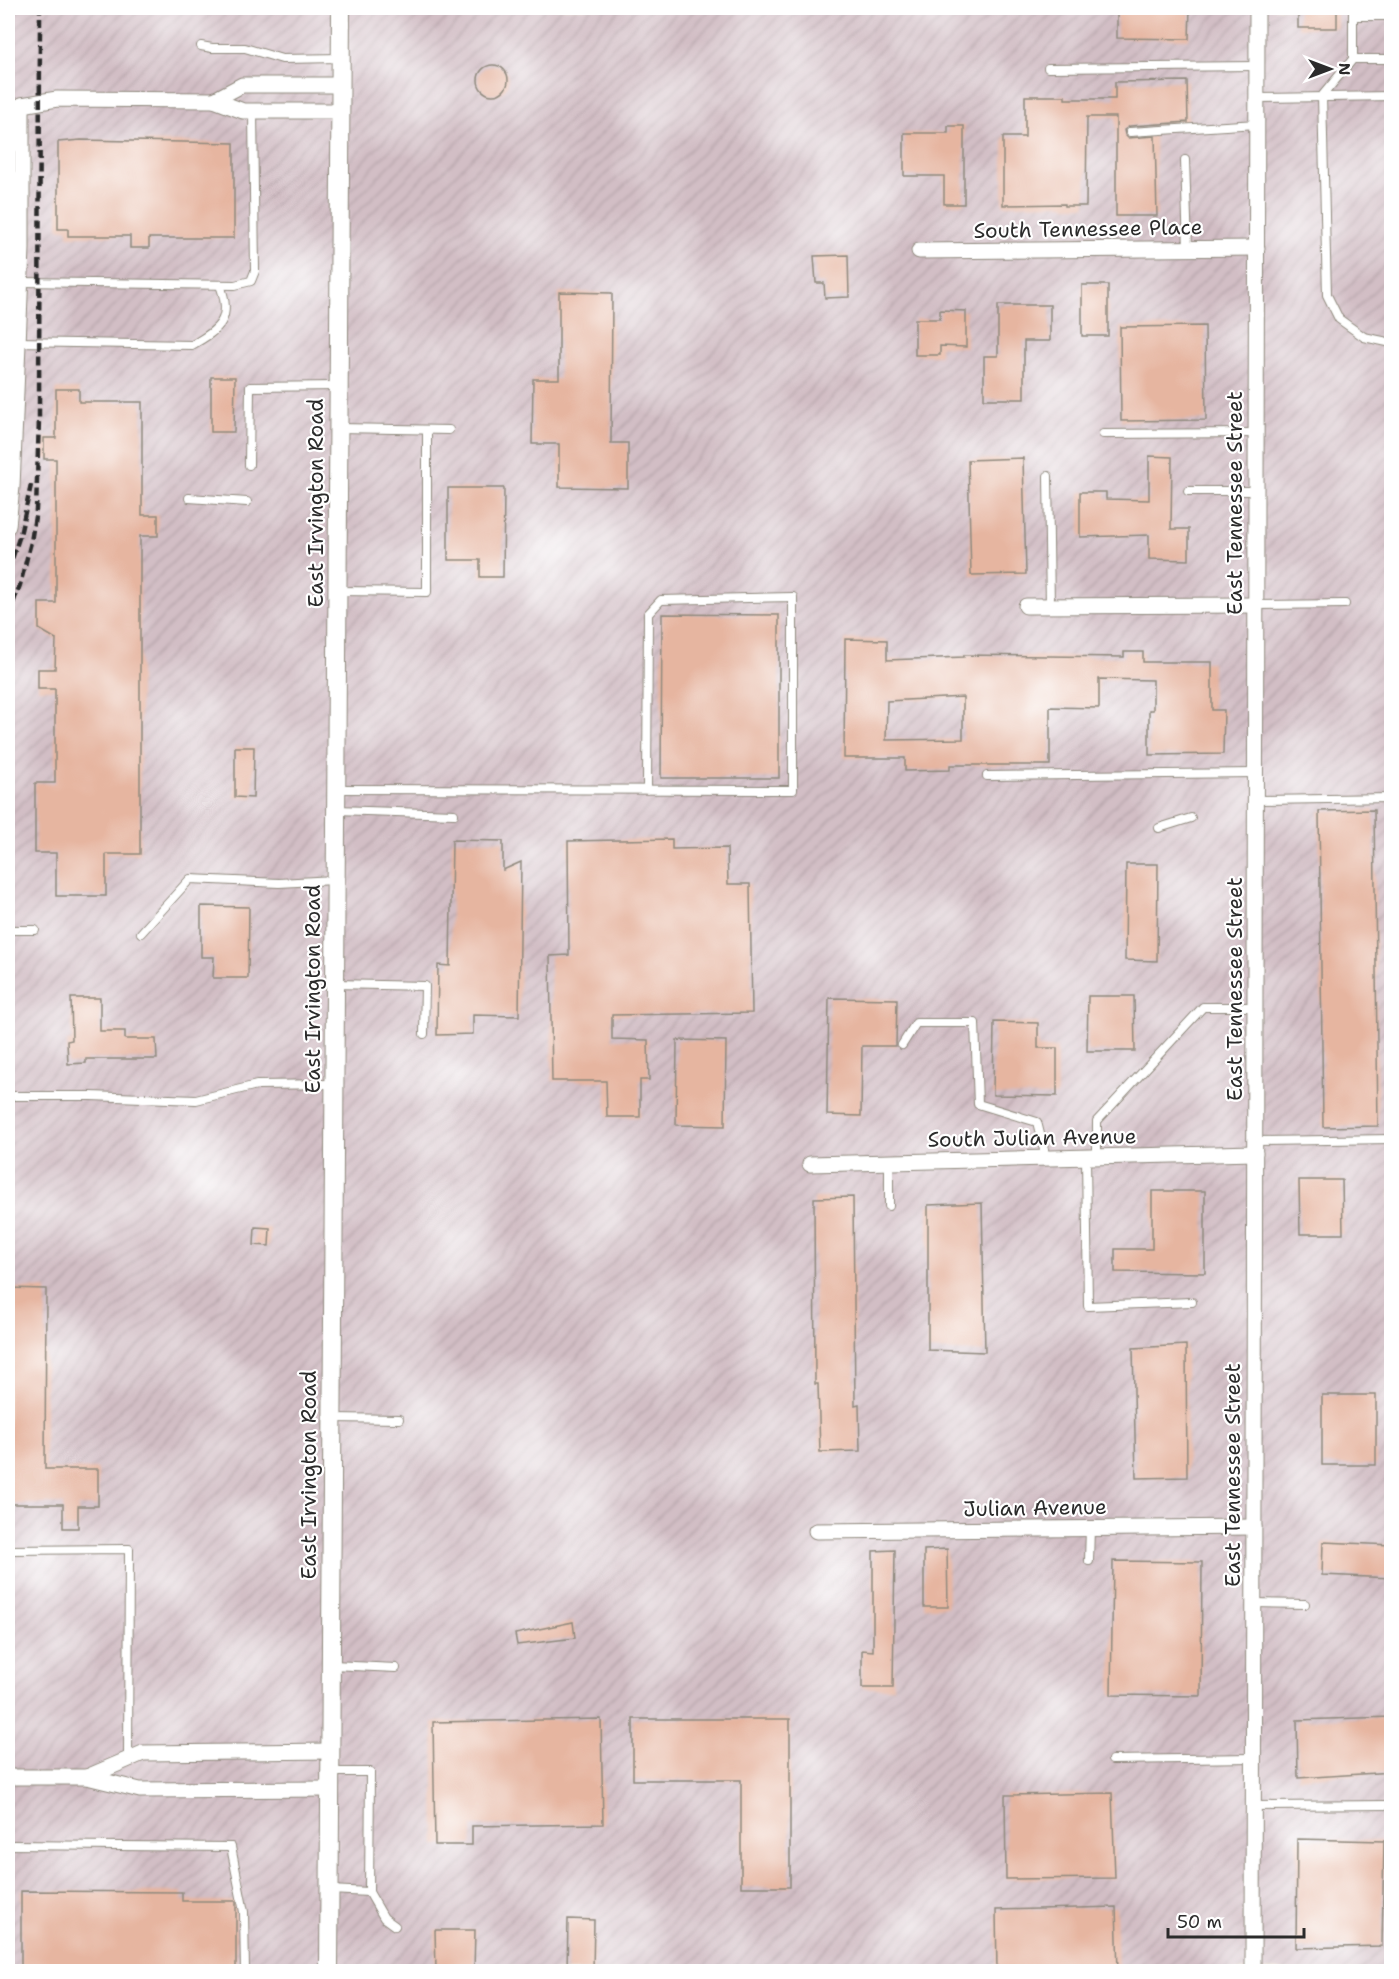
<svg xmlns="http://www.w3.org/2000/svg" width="1399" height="1979" font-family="'Shantell Sans',sans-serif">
	<defs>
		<pattern id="industrial-furrows" width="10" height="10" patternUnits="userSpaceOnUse" patternTransform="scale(1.5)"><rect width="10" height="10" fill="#d2bec5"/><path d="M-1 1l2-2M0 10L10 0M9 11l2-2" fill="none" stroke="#b4a3a9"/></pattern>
	</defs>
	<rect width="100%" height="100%" fill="#fff"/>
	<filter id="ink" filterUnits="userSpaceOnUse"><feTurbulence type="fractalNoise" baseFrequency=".0167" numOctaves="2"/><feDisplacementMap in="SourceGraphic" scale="12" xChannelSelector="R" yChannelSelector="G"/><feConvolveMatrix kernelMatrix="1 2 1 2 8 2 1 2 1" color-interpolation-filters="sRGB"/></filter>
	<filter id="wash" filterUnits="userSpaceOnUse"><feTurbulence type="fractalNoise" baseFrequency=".008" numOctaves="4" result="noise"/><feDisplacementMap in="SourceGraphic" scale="24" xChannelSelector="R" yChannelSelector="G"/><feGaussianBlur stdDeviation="1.35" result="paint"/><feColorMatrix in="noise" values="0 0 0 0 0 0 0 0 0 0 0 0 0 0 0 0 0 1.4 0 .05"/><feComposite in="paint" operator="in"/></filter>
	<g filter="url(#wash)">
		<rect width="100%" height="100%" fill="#f4e8d1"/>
		<polygon fill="url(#industrial-furrows)" points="8,8 1391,8 1391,1971 8,1972"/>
		<g id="blocks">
			<g fill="#e6b5a0" fill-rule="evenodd">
				<polygon points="1117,8 1190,8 1189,39 1117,38"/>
				<rect x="1298" y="8" width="39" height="20"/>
				<circle cx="493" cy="80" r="15"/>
				<polygon points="1187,81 1188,122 1130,126 1124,130 1125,135 1128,138 1155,136 1157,216 1116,216 1116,117 1087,117 1086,206 1065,206 1065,204 1003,205 1003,137 1025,137 1025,96 1065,96 1065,99 1115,99 1115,82"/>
				<polygon points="948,126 964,126 964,204 944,204 944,176 904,176 904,133 948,133"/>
				<polygon points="81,140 234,143 234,238 149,238 149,248 130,248 130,236 68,236 68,229 58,229 58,142"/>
				<polygon points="848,255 849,297 825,298 824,283 816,283 814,256"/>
				<rect x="1082" y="285" width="26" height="51"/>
				<polygon points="559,292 612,293 611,443 628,443 628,488 559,487 559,444 532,444 533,379 559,379"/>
				<polygon points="998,305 1050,305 1050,341 1024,341 1024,399 984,399 984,356 998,356"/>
				<polygon points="940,310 966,311 966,347 940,346 940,355 915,355 915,319 940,319"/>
				<polygon points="1205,326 1206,420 1121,421 1120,327"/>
				<polygon points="211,377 235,377 234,432 211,432"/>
				<polygon points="56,389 79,389 79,402 142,402 142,515 158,515 158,536 140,536 140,854 106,854 106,896 56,896 56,853 35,853 35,783 55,783 55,689 38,689 38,669 55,669 56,639 39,629 39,603 56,603 56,459 44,459 44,438 56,438"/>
				<polygon points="1149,456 1172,457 1171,529 1189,529 1189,560 1149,559 1149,535 1080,537 1080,492 1106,492 1106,499 1149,500"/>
				<polygon points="1023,458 1026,574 971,575 968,460"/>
				<polygon points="448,488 504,488 503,577 480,577 480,560 448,560"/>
				<polygon points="662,614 779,615 779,778 661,778"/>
				<path d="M845,639L887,640V660L964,657V655L1124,657V652H1143V662H1212V710H1224L1223,754L1149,755V710H1153V680L1099,679V708L1050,707V765H950V770L905,771V758H844ZM963,697V739L886,740L887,701Z"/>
				<polygon points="235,747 254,747 253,798 235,797"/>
				<polygon points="1374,810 1378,1126 1323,1127 1319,811"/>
				<polygon points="672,839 672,849 727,848 728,884 750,884 752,1013 612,1015 612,1039 648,1040 649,1080 640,1080 640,1117 607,1117 606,1081 552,1081 550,956 569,955 568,841"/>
				<polygon points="452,840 503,841 503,870 521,862 519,1016 473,1015 473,1034 437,1035 438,965 450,966"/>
				<polygon points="1126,864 1158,864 1157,961 1125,960"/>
				<polygon points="201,906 249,907 248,978 213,978 214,957 201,957"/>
				<polygon points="1088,996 1134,996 1135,1051 1087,1051"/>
				<polygon points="71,998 100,998 100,1031 125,1031 125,1039 156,1039 157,1059 86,1059 86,1063 68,1064 67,1041 72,1040"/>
				<polygon points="829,998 897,999 896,1046 862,1046 861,1116 827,1115"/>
				<polygon points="994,1022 1038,1023 1038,1048 1057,1048 1057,1096 993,1095"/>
				<polygon points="677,1040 726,1041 725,1126 676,1125"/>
				<polygon points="1299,1180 1342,1180 1343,1234 1300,1234"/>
				<polygon points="1152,1191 1205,1191 1205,1273 1115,1272 1115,1249 1152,1249"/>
				<polygon points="853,1197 855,1405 859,1404 860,1451 820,1452 818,1384 815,1384 814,1198"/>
				<polygon points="982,1203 985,1352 928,1350 928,1205"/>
				<polygon points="255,1227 270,1228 269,1246 254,1245"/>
				<polygon points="8,1288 46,1289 45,1469 98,1469 98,1506 78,1506 78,1528 63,1528 63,1504 8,1504"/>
				<polygon points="1186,1345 1187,1477 1136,1478 1133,1348"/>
				<rect x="1322" y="1395" width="54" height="70"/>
				<polygon points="1323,1542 1392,1545 1392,1578 1322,1575"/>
				<polygon points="947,1549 948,1607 924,1607 924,1550"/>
				<polygon points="895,1550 893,1688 862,1688 862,1650 873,1651 873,1551"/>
				<polygon points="1113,1561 1202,1562 1201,1696 1111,1695"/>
				<polygon points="573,1622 575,1638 517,1645 515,1634"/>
				<polygon points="1392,1717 1392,1772 1298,1778 1297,1720"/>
				<polygon points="601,1719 603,1824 472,1826 472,1845 435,1845 433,1722"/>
				<polygon points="633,1719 790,1719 790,1887 741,1887 741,1780 633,1780"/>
				<polygon points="1112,1793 1115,1878 1006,1879 1005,1795"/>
				<polygon points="1297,1839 1384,1841 1382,1946 1296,1948"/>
				<polygon points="21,1891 182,1892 182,1901 236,1901 236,1968 181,1968 181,1971 21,1971"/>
				<polygon points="1116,1907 1118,1971 997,1971 996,1910"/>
				<polygon points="568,1919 594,1920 593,1971 567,1971"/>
				<polygon points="435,1930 475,1930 474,1971 436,1971"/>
			</g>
		</g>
	</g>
	<g filter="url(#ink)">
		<use href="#blocks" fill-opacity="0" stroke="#908a7e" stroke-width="1.5"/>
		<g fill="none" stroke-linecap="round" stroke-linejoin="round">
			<defs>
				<g id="service">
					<polyline points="1353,8 1353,16 1392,16"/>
					<polyline points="1353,16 1353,59"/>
					<polyline points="201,46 212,48 245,48 282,59 341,58"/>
					<polyline points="1392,59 1353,59 1322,96 1327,295 1339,319 1364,337 1392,343"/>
					<polyline points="1048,68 1257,66"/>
					<polyline points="1257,98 1392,96"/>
					<polyline points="1130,132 1257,124"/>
					<polyline points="1185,160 1188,249"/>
					<polyline points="20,282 235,285 251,281 255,271 253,111"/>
					<path d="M17,342L192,345C220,329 233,319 220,285"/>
					<polyline points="339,428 449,430"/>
					<polyline points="1103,434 1256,433"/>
					<polyline points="249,465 250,387 338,386"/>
					<polyline points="1048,476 1050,606"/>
					<polyline points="1188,491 1256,491"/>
					<polyline points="189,498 247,502"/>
					<polyline points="338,591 427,592 427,431"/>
					<polyline points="1256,605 1345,604"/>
					<polyline points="987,776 1256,773"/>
					<polyline points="337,789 793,790 793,597 661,600 648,614 647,790"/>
					<polyline points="1256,800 1392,798"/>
					<polyline points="337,810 454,814"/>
					<polyline points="1159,828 1191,818"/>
					<polyline points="8,930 35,930"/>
					<polyline points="141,933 190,879 279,883 334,880"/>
					<polyline points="335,984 425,986 424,1034"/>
					<polyline points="902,1045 916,1023 975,1023 978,1104 1037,1122 1046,1158"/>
					<polyline points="8,1096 90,1096 196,1100 257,1085 334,1084"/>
					<polyline points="1255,1141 1392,1139"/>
					<polyline points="1086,1157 1088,1306 1192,1302"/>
					<polyline points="1097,1157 1097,1121 1203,1007 1255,1007"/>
					<polyline points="889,1206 889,1162"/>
					<polyline points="334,1418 399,1419"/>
					<polyline points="8,1550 129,1549 128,1760"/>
					<polyline points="1089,1561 1090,1528"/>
					<polyline points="1254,1603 1305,1604"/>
					<polyline points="332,1665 396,1668"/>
					<polyline points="1112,1760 1254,1758"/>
					<polyline points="331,1772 370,1772 369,1892"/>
					<polyline points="1254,1806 1392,1805"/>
					<polyline points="8,1845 231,1847 244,1912 245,1972"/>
					<polyline points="330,1890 369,1892 384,1918 395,1926"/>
				</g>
				<g id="minor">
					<polyline points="340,85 242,85 214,100 243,111 340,111"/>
					<polyline points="8,112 22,105 57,99 214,100"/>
					<polyline points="919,251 1257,248"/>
					<polyline points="8,526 12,487 22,249 22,105"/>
					<polyline points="1026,606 1256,605"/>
					<polyline points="810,1164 1255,1153"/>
					<polyline points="816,1531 1254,1527"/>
					<polyline points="8,1777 87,1777"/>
					<polyline points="330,1789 140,1790 87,1777 143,1753 330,1751"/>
					<polyline points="1253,1972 1257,8"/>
				</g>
				<polyline id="tertiary" points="329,1972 341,8"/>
			</defs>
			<use href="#service" stroke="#908a7e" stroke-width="10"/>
			<use href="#minor" stroke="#908a7e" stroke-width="17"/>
			<use href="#tertiary" stroke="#908a7e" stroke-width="20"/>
			<use href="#service" stroke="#fff" stroke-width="8"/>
			<use href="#minor" stroke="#fff" stroke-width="15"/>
			<use href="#tertiary" stroke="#fff" stroke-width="18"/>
			<g stroke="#2b2b2b" stroke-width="4.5" stroke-dasharray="9 4.5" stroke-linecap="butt">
				<polyline points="8,571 20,535 31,485"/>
				<polyline points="8,616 20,585 31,542 36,510 39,419 40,8"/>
			</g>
		</g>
	</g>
	<g text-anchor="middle" stroke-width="4.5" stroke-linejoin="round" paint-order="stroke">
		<g font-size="21" fill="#2b2b2b" stroke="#fff">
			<text transform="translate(1088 229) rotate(-1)" y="7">South Tennessee Place</text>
			<text transform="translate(316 503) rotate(-90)" y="7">East Irvington Road</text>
			<text transform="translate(1235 503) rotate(-90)" y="7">East Tennessee Street</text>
			<text transform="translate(313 989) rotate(-90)" y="7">East Irvington Road</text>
			<text transform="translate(1235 989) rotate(-90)" y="7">East Tennessee Street</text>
			<text transform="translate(1032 1138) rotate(-1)" y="7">South Julian Avenue</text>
			<text transform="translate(309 1475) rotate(-90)" y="7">East Irvington Road</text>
			<text transform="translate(1233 1475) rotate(-90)" y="7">East Tennessee Street</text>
			<text transform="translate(1035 1508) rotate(-1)" y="7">Julian Avenue</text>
		</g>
	</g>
	<rect width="1399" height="1979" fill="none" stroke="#fff" stroke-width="30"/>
	<g transform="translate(1330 69) rotate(90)" stroke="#ffffff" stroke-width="4.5" paint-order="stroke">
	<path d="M0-4.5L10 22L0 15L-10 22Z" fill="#2b2b2b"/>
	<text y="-9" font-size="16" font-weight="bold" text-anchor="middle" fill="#2b2b2b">N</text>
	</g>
	<path d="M1168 1928v9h136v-9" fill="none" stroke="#2b2b2b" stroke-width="3"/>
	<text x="1177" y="1928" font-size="18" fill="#2b2b2b" stroke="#ffffff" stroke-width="4.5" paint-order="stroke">50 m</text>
</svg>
